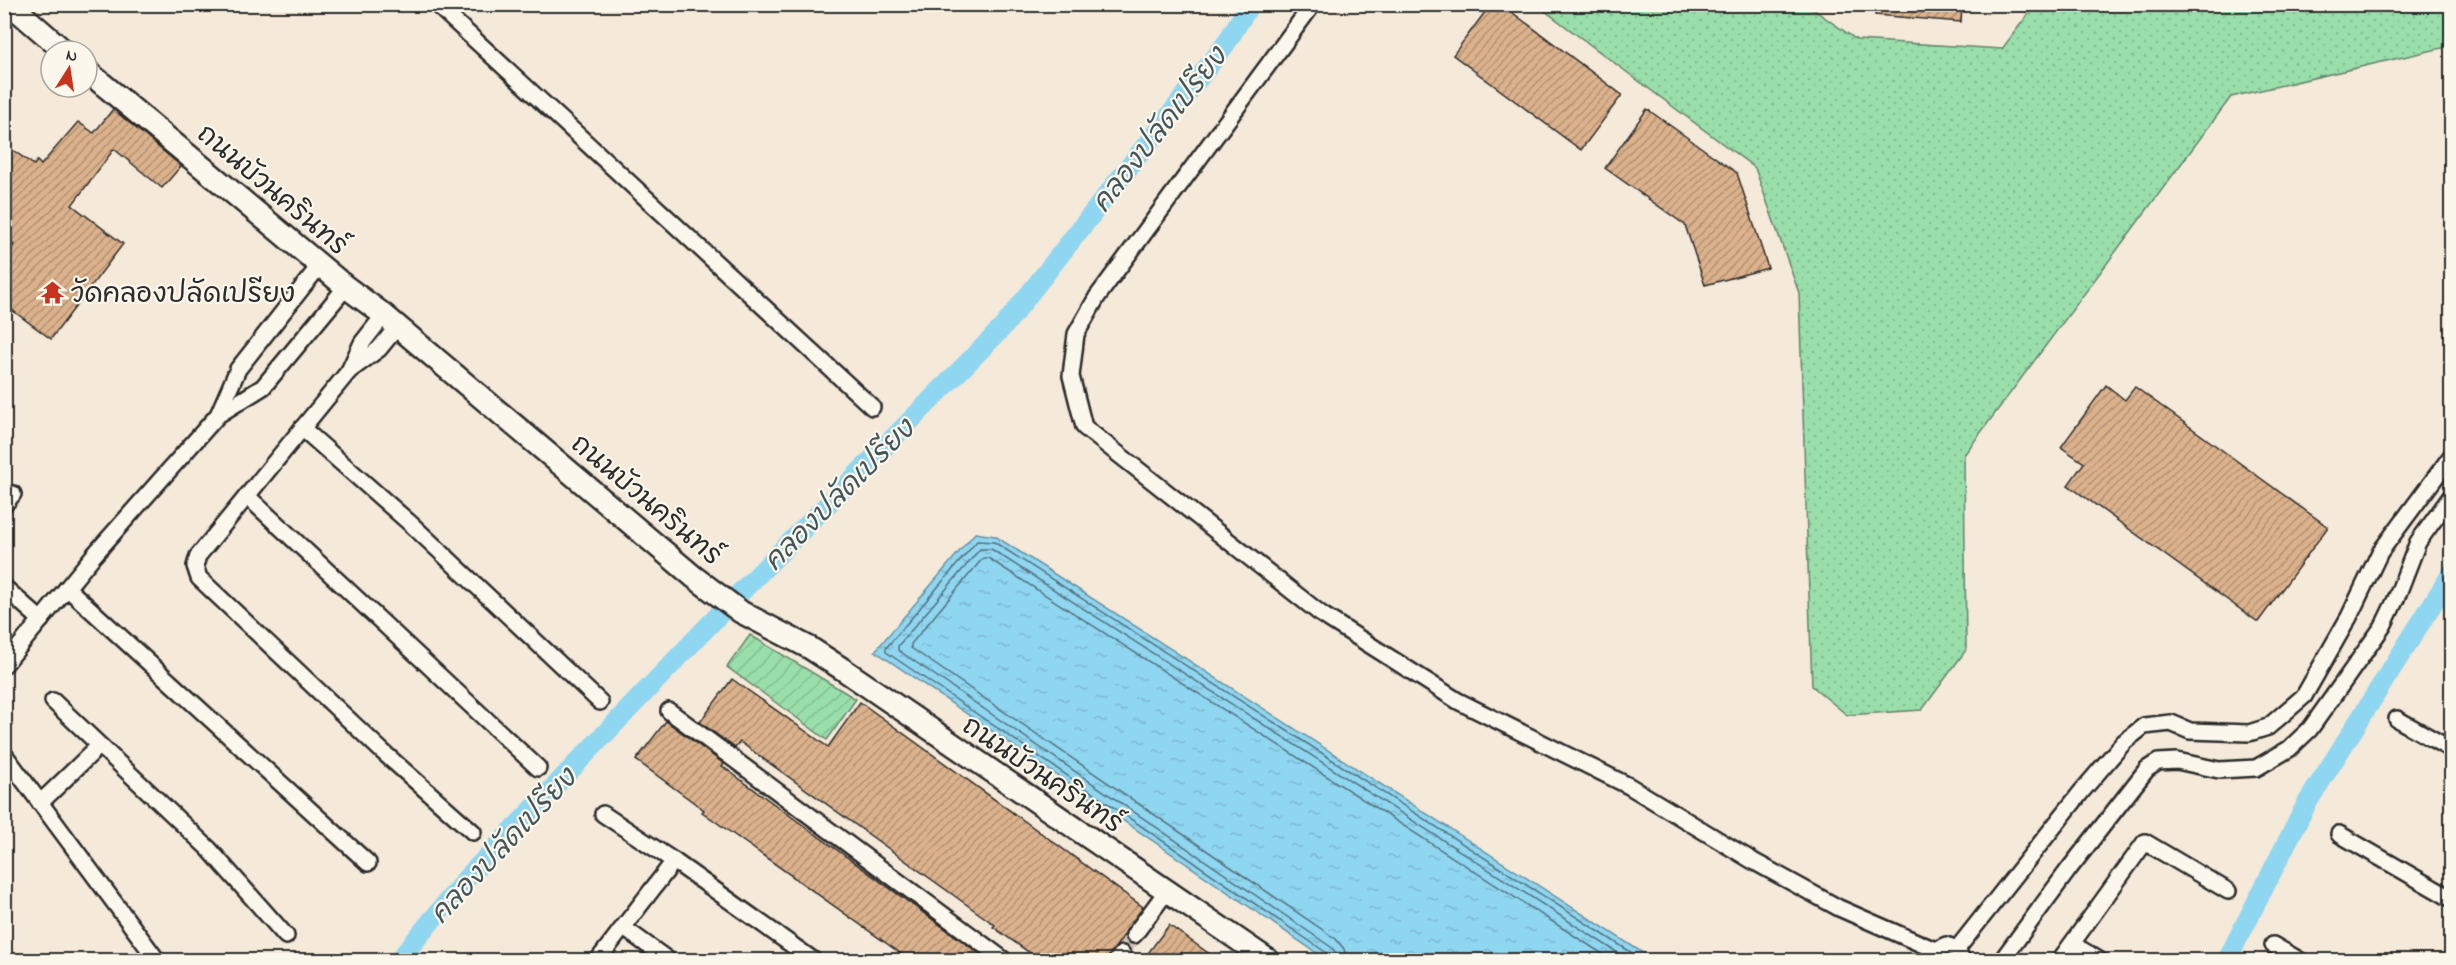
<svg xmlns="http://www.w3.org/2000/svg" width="2456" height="965" font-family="'Indie Flower','Playpen Sans Thai',sans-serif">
	<defs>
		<pattern id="park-dots" width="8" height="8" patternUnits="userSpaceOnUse" patternTransform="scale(1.5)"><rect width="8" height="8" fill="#99deab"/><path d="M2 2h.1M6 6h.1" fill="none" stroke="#84bf93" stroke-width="1.8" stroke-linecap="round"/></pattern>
		<pattern id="garden-furrows" width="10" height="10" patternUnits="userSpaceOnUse" patternTransform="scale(1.5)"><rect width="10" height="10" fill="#99deab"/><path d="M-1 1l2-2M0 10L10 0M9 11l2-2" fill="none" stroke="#84bf93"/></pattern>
		<pattern id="water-ripples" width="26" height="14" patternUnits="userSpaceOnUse" patternTransform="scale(1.5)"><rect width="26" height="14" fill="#8fd6f1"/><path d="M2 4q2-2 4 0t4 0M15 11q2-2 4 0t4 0" fill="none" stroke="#7cb8cf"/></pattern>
		<pattern id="building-hatch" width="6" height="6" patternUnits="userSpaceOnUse" patternTransform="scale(1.5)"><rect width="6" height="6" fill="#dcb28d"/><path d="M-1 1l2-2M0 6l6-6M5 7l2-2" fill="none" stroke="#b39173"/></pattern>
	</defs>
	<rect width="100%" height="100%" fill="#f5e9d9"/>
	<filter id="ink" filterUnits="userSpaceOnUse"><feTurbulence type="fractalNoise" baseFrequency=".0167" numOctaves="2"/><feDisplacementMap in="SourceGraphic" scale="12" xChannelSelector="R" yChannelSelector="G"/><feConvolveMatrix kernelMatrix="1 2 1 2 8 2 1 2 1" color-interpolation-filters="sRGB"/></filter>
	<g filter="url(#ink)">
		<polygon fill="url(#park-dots)" stroke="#62846b" stroke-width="1.5" points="2451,4 2451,46 2231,97 1964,455 1966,650 1922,710 1847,715 1812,686 1799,293 1755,168 1537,5 1807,5 1857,40 2002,49 2035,5"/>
		<polygon fill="url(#garden-furrows)" stroke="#62846b" stroke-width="1.5" points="750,635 856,699 827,740 727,667"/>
		<polygon fill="url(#water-ripples)" stroke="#6792a2" stroke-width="1.5" points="975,533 995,536 1654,960 1327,960 875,651"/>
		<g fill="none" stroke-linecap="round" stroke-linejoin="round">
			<g stroke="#536f7a" stroke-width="1.5">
				<polyline points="1330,960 1327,953 886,652 886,648 977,541 994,542 1643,960"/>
				<polyline points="1337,960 1336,953 1331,947 898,650 898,646 980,549 991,549 1629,960"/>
				<polyline points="1347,960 1344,949 1336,939 911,648 911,644 983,558 988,558 1612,960"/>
			</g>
			<g stroke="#8fd6f1" stroke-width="20">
				<polyline points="399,960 465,880 735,598 1004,326 1225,45 1250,4"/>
				<polyline points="2227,960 2307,803 2452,573"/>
			</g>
		</g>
		<g fill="url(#building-hatch)" stroke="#2b2b2b" stroke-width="1.5">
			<polygon points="1491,4 1501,4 1622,95 1581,150 1453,55"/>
			<polygon points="1876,4 1962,4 1961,22 1875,15"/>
			<polygon points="113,109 181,166 162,188 114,149 72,205 123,244 51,339 4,304 4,257 14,245 4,238 4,144 34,165 37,161 41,165 78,122 94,133"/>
			<polygon points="1647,109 1737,173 1768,268 1705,285 1685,225 1605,168"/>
			<polygon points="2106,385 2125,400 2135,387 2328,527 2258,622 2068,485 2084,463 2061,447"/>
			<polygon points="732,679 828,747 860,702 1143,907 1107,960 1040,960 993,927 995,925 740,742 735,748 700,722"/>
			<polygon points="666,721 724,764 722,766 988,960 910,960 702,812 704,810 636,760"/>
			<polygon points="1169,925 1218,960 1143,960"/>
		</g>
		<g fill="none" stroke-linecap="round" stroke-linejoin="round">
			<polyline stroke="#cdc3b6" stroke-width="15" stroke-dasharray="15 8" stroke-linecap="butt" points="1122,954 1134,935"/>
			<defs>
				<g id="street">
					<polyline points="436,4 872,407"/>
					<polyline points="1313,4 1097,297 1076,334 1071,376 1084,427 1321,614 1458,701 1629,786 1753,861 1839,908 1935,950"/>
					<polyline points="397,327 379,349 349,371 198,556 195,566 199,578 383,752 473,832"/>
					<polyline points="349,371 362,343 384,315"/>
					<polyline points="218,415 238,369 320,265"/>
					<polyline points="302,428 412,525 600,702"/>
					<polyline points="247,496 538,768"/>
					<polyline points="4,505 13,494"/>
					<polyline points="4,587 41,620"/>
					<polyline points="67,588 368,863"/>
					<polyline points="4,665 94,555 218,415 263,387 346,287"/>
					<polyline points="53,701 209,849 286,936"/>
					<polyline points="669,711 1004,960"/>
					<polyline points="2397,719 2452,750"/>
					<polyline points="4,754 157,960"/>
					<polyline points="40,803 99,746"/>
					<polyline points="603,814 674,861 813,960"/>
					<polyline points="2339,834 2452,899"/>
					<polyline points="624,928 668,960"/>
					<polyline points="1134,935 1166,892"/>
					<polyline points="2072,944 2099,960"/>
					<polyline points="2273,945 2299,960"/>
					<polyline points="1957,949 2082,791 2124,742 2144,726 2171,723 2190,731 2249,733 2268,727 2304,696 2349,617 2380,552 2452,455"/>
					<polyline points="598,960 674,861"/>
					<polyline points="1117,960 1122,954"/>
					<polyline points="1931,960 1935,950 1946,945 1957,949 1962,960"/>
					<polyline points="2002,960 2069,869 2147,769 2158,762 2177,761 2219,770 2256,768 2289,749 2310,729 2383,626 2396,599 2418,542 2452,495"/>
					<polyline points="2060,960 2145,842 2228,891"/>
				</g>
				<g id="secondary">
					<polyline points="10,4 64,51"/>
					<polyline points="87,71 346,287 384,315 694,577 741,612 810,648 844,670 1268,960"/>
				</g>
			</defs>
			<use href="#street" stroke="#2b2b2b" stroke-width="20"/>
			<use href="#secondary" stroke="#2b2b2b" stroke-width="26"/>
			<use href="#street" stroke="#fbf7ec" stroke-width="15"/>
			<use href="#secondary" stroke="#fbf7ec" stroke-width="21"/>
		</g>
	</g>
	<defs>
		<symbol id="temple-bare" viewBox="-9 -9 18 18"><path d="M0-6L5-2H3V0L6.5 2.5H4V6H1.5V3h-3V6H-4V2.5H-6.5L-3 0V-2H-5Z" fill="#c8321e" stroke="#fbf7ec" stroke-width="2.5" paint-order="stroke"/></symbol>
	</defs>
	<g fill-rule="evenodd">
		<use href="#temple-bare" x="36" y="276" width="33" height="33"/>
	</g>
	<g text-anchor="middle" stroke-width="4.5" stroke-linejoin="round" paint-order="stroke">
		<g font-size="27" fill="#2b2b2b" stroke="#fbf7ec">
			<text transform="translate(273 189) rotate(40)" y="9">ถนนบัวนครินทร์</text>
			<text transform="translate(647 499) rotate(40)" y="9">ถนนบัวนครินทร์</text>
			<text transform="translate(1043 774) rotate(34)" y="9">ถนนบัวนครินทร์</text>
		</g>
		<g font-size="27" fill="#2b2b2b" stroke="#fbf7ec" text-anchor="start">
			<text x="71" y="302">วัดคลองปลัดเปรียง</text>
		</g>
		<g font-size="28" font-style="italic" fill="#44565c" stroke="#fbf7ec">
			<text transform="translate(1158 129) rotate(-52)" y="10">คลองปลัดเปรียง</text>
			<text transform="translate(838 494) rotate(-45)" y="10">คลองปลัดเปรียง</text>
			<text transform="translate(502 845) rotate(-47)" y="10">คลองปลัดเปรียง</text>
		</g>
	</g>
	<rect width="2456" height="965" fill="none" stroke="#fbf7ec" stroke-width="24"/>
	<rect x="12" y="12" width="2432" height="941" fill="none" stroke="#2b2b2b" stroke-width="2" filter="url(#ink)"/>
	<g transform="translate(69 69) rotate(12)"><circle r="28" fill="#fbf7ec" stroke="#a8a59f" stroke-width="1.5"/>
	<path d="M0-4.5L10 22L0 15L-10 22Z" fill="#c8321e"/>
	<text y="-9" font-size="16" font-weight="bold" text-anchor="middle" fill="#2b2b2b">N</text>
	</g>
</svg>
